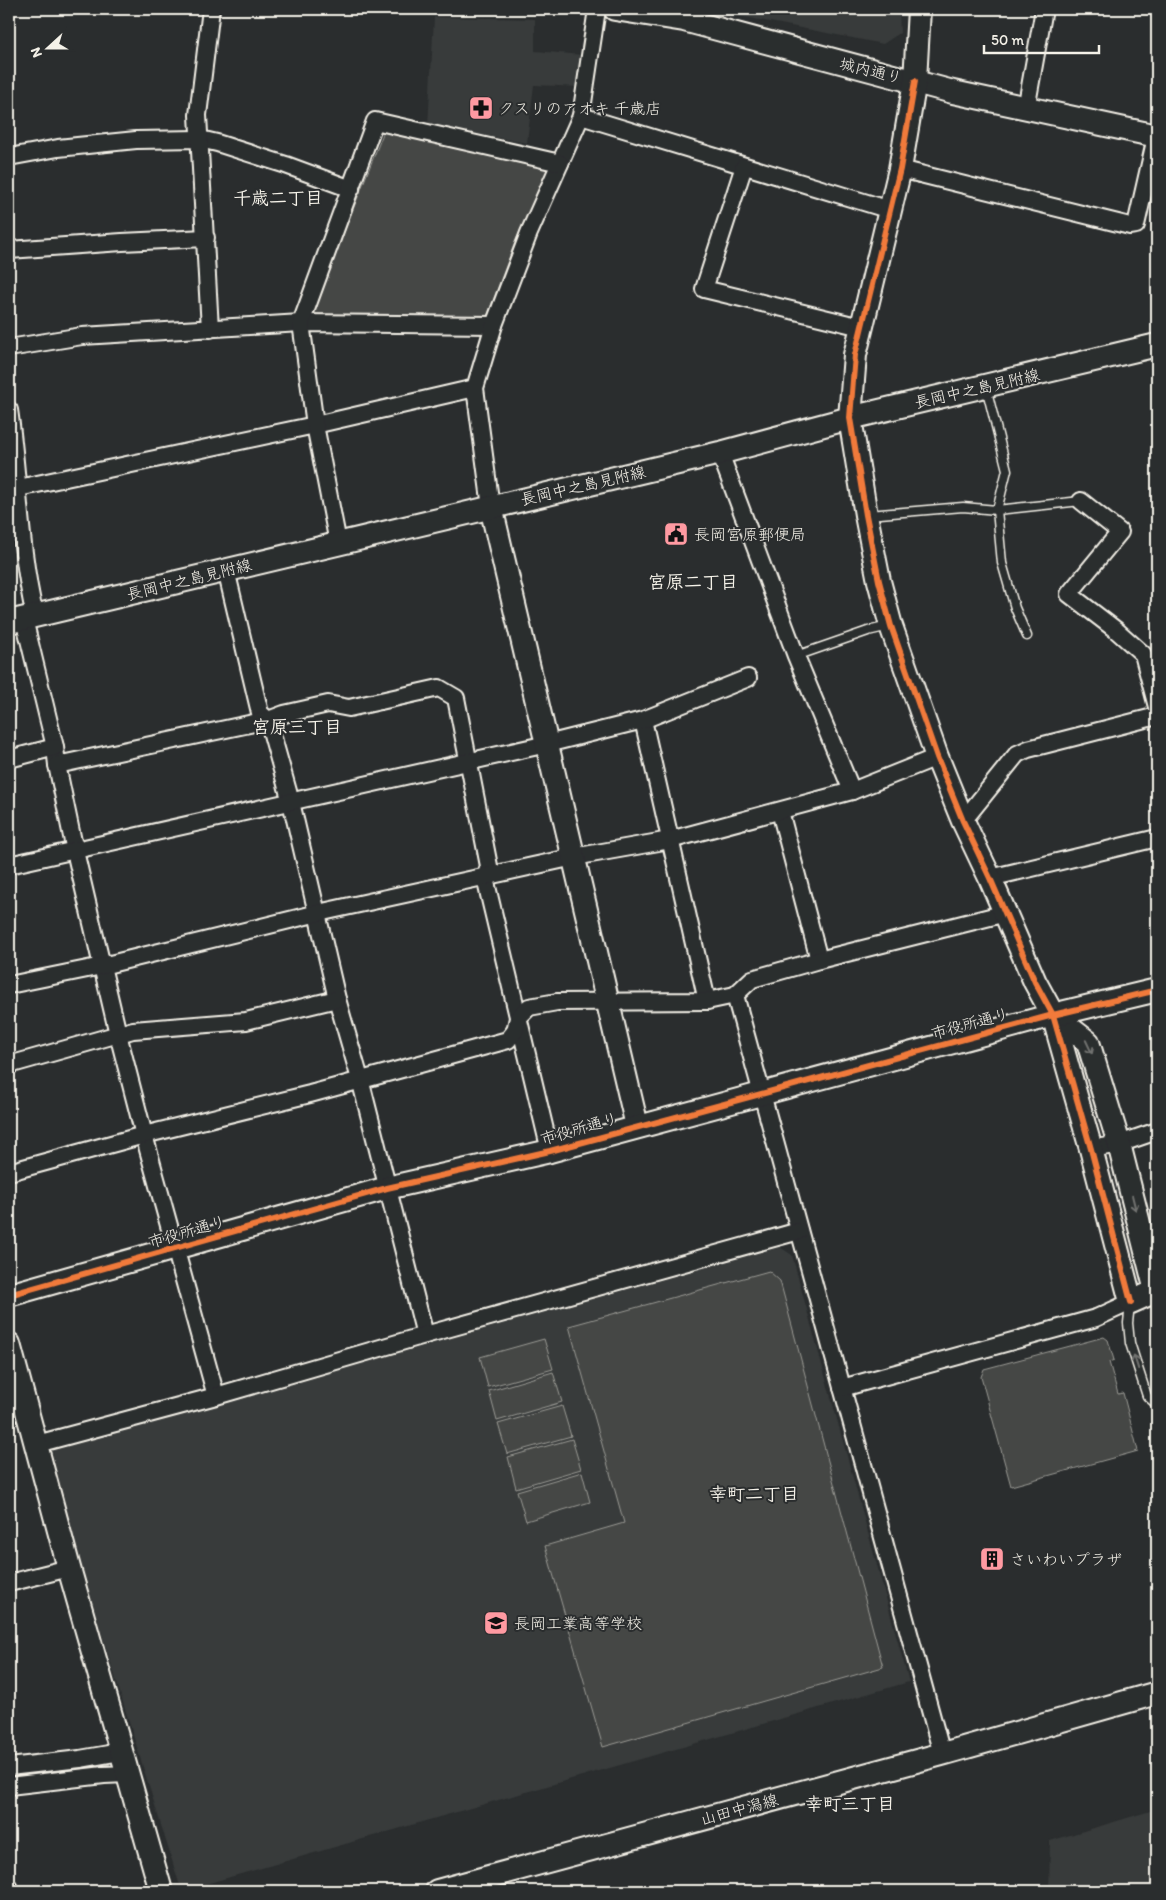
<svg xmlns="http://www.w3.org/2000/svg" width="1166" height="1900" font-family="Itim,'Klee One',sans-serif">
	<rect width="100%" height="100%" fill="#2a2d2e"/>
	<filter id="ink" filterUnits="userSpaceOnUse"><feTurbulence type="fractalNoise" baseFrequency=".02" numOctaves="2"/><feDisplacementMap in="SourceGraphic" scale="10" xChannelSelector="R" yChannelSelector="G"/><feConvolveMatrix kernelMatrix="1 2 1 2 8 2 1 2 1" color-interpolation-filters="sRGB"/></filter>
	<g filter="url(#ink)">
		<g fill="#373a3a">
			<polygon points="703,9 899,9 900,33 883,44"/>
			<polygon points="434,17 535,19 535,51 583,55 580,87 534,85 527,143 428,126"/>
			<polygon points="780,1247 792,1255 909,1682 185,1890 179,1883 80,1564 53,1458 52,1448"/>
			<polygon points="1157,1809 1157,1891 1049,1891 1050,1841"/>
		</g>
		<g fill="#444645" stroke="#9c9c96">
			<polygon points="384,131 548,169 515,242 486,319 311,316"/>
			<polygon points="769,1271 780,1281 883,1667 603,1747 545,1546 624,1523 569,1326"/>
			<polygon points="1104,1337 1108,1340 1114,1360 1109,1362 1118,1394 1123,1393 1138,1451 1011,1486 981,1377 984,1369"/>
			<polygon points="544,1339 553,1369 488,1387 480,1357"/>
			<polygon points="553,1372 562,1402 497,1421 489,1391"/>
			<polygon points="562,1406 571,1436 507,1454 498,1424"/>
			<polygon points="572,1439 581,1469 516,1488 508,1457"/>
			<polygon points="582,1472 590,1502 526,1521 517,1491"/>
		</g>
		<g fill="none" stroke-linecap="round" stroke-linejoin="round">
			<polyline stroke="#9f9f9a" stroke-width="4.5" points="50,1773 108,1765"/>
			<defs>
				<g id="lane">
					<polyline points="986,387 1007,470 997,510 1002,563 1015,608 1027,636"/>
					<polyline points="868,515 963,507 997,510 1081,501"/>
					<polyline points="796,656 868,631 889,626"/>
					<polyline points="1130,1304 1128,1323 1130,1343 1147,1396 1155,1403 1157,1403"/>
				</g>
				<g id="street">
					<polyline points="1026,109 1044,9"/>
					<polyline points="581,116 890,210"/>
					<polyline points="9,157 58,148 136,140 200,139 217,143 286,165 351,189"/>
					<polyline points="744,166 704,289 861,327"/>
					<polyline points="900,169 1130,226 1136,225 1157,133"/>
					<polyline points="9,250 122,242 206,238"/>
					<polyline points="210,329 198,115 211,9"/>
					<polyline points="9,348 82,336 301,323 494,325"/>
					<path d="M9,410C19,478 19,549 35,616"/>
					<polyline points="720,453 796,656 852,791"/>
					<polyline points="9,490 315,425 475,388"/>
					<polyline points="1081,501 1120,532 1069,594 1116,630 1143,654 1157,707"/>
					<polyline points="491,507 475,388 494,325 529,233 581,116 597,9"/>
					<polyline points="338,543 315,425 301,323 375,121 560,163"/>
					<polyline points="226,570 260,713 268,720 291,802 337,999 360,1079 425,1335"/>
					<polyline points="24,619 55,747 57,765 75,851 118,1034 144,1135 216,1396"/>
					<polyline points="643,720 707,1001"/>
					<polyline points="9,759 55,747"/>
					<polyline points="57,765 268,720 284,714 328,704 349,708 439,688 456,698 489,866 485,878 550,1151"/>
					<polyline points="780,811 819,960"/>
					<polyline points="963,821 1017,754 1028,749 1157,716"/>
					<polyline points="9,865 547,744 643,720 748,678"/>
					<polyline points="990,878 1157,838"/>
					<polyline points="9,985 102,966 318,913 574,857 670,840 852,791 937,757"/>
					<polyline points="735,995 942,1754"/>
					<polyline points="9,1065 133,1030 246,1021 337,999"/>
					<polyline points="1091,1149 1119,1144 1157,1131"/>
					<polyline points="9,1172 144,1135 310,1094 508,1040 515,1031 518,1018 529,1007 557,1002 707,1001 735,995 752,979 819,960 1006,913"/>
					<polyline points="842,1388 1096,1318 1131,1302"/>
					<polyline points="37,1444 216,1396 425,1335 799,1231"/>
					<polyline points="9,1583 69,1568"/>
					<polyline points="9,1767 80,1759 120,1752"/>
					<polyline points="9,1786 104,1775 127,1774"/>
					<polyline points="9,1888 10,1891"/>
				</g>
				<g id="secondary">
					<polyline points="615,9 684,20 953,92 1157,136"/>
					<polyline points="919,9 915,81 900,169 855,355 850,418 866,515 879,581 891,626 937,757 963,821 990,878 1035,982 1053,1015 1091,1149 1131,1302 1156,1291 1119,1144 1088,1042 1053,1015"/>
					<polyline points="491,507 637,1126"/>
					<polyline points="9,622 720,453 850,418 1157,345"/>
					<polyline points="9,1295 387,1188 550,1151 1053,1015 1157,990"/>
					<polyline points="9,1344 69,1568 161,1891"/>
					<polyline points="437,1891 942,1754 1157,1693"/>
				</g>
			</defs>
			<use href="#lane" stroke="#f4f1e8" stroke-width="11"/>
			<use href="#street" stroke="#f4f1e8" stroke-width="20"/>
			<use href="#secondary" stroke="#f4f1e8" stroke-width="26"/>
			<use href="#lane" stroke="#2a2d2e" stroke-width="8"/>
			<use href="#street" stroke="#2a2d2e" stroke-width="16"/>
			<use href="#secondary" stroke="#2a2d2e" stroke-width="22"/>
			<defs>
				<g id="cycleway">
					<polyline points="915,81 900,169 855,355 850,418 866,515 879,581 891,626 937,757 963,821 990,878 1035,982 1053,1015 1091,1149 1131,1302"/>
					<polyline points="9,1295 387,1188 550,1151 1053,1015 1157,990"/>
				</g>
			</defs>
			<use href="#cycleway" stroke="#2a2d2e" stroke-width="9"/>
			<use href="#cycleway" stroke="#f17a3a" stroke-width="6"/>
		</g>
		<defs><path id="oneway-shaft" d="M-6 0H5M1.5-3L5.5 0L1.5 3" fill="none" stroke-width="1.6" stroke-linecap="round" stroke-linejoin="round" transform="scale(1.25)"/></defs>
		<g stroke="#71726f">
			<use href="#oneway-shaft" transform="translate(1089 1047) rotate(65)"/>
			<use href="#oneway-shaft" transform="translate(1134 1203) rotate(76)"/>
			<use href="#oneway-shaft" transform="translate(1136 1362) rotate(-108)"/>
		</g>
	</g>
	<defs>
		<symbol id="pharmacy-square" viewBox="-11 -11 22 22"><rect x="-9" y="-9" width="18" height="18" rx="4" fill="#ff9aa2" stroke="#2a2d2e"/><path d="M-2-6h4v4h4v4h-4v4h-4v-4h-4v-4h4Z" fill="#111"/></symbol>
		<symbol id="civic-square" viewBox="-11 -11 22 22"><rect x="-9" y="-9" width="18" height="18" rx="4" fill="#ff9aa2" stroke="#2a2d2e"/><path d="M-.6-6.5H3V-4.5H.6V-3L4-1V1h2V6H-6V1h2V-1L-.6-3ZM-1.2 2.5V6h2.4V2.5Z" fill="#111"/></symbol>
		<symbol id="building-square" viewBox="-11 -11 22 22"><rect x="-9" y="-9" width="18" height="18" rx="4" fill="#ff9aa2" stroke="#2a2d2e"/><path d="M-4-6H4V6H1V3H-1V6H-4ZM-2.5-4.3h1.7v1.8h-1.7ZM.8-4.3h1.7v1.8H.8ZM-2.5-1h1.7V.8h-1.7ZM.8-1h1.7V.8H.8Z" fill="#111"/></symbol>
		<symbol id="school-square" viewBox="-11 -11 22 22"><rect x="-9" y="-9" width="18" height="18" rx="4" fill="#ff9aa2" stroke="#2a2d2e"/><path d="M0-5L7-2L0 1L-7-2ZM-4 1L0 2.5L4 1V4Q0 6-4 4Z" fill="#111"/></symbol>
	</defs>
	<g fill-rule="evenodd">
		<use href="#pharmacy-square" x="467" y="94" width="28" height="28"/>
		<use href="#civic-square" x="662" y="520" width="28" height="28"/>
		<use href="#building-square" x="978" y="1545" width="28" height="28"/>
		<use href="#school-square" x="482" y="1609" width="28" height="28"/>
	</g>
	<g text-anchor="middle" stroke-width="4" stroke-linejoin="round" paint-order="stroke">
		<g font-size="16" fill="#f4f1e8" stroke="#2a2d2e">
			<text transform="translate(871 70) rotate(14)" y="6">城内通り</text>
			<text transform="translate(977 388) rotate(-13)" y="6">長岡中之島見附線</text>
			<text transform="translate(583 485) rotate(-13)" y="6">長岡中之島見附線</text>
			<text transform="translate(189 579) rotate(-14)" y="6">長岡中之島見附線</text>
			<text transform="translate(970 1023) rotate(-15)" y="6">市役所通り</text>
			<text transform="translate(579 1128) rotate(-16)" y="6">市役所通り</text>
			<text transform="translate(187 1231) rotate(-16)" y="6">市役所通り</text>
			<text transform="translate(739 1809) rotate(-15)" y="6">山田中潟線</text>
		</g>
		<g font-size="16" fill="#f4f1e8" stroke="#2a2d2e" text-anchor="start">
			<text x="498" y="114">クスリのアオキ 千歳店</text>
			<text x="694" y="540">長岡宮原郵便局</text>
			<text x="1010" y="1565">さいわいプラザ</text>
			<text x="514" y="1629">長岡工業高等学校</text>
		</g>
		<g font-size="18" font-weight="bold" fill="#f4f1e8" stroke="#2a2d2e">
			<text x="278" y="204">千歳二丁目</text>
			<text x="693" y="588">宮原二丁目</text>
			<text x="297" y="733">宮原三丁目</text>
			<text x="754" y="1500">幸町二丁目</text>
			<text x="850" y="1810">幸町三丁目</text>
		</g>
	</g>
	<rect width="1166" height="1900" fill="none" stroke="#2a2d2e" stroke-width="30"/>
	<rect x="15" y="15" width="1136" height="1870" fill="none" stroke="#f4f1e8" stroke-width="2" filter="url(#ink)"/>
	<g transform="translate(48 48) rotate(249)" stroke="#2a2d2e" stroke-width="4" paint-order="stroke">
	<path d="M0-4L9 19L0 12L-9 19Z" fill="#f4f1e8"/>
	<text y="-8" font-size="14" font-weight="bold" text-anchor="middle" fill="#f4f1e8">N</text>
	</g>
	<path d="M984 45v8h115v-8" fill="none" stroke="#f4f1e8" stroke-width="2.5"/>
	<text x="991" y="45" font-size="15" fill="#f4f1e8" stroke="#2a2d2e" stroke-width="4" paint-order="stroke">50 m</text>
</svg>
